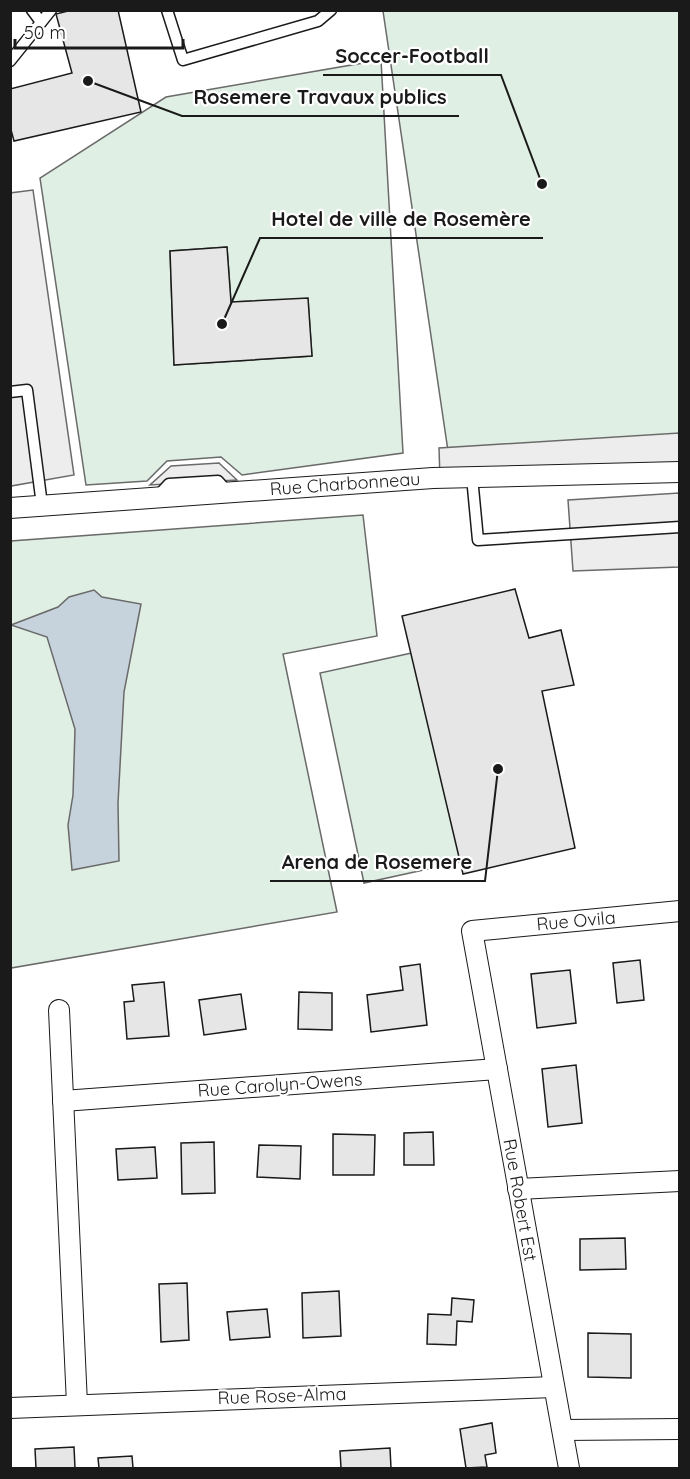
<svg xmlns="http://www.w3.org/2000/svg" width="690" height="1479" font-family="Quicksand,sans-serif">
	<rect width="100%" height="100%" fill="#fff"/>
	<g fill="#e0efe3" stroke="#6a6a6a" stroke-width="1.5" fill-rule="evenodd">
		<polygon points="383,11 679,11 679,468 452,478"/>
		<path d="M381,60L403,453L242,475L221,457L167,461L147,481L86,485L40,178L166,97ZM227,247L231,302L308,299L312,356L174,365L170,251Z"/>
		<polygon points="363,515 377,636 283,654 337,912 11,968 11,541"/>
		<polygon points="430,649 474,859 364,883 320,673"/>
	</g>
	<g fill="#ededed" stroke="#6a6a6a" stroke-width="1.5">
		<polygon points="33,190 74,475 11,486 10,193"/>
		<polygon points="679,433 679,468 440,479 439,448"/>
		<polygon points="219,463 237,480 150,485 171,466"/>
		<polygon points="679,493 679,567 573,571 568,500"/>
	</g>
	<polygon fill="#c6d2dc" stroke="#6a6a6a" stroke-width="1.5" points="94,590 102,597 141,604 124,692 118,803 119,861 72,870 68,825 73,795 75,729 47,637 11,625 58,607 69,597"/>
	<g fill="#e6e6e6" stroke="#1a1a1a" stroke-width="1.5">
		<polygon points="72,10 118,10 141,112 14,141 10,126 10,89 72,73 56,14"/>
		<polygon points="227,247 231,302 308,298 312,356 174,365 170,251"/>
		<polygon points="515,589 529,638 561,630 574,685 542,691 575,848 463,874 402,616"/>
		<polygon points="640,960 644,1000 617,1003 613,963"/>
		<polygon points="420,964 427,1025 371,1032 367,995 403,990 400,967"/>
		<polygon points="570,970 576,1023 537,1028 531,974"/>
		<polygon points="164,982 169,1036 127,1039 124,1002 134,1001 132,985"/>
		<polygon points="299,992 332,993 332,1030 298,1029"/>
		<polygon points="241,994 246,1029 204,1035 199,1000"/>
		<polygon points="576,1065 582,1123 548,1127 542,1069"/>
		<polygon points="433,1132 434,1165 404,1165 404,1133"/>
		<polygon points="333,1134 375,1135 374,1175 333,1175"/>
		<polygon points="214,1142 215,1193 182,1194 181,1143"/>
		<polygon points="259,1145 301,1146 300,1179 257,1177"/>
		<polygon points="155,1147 157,1178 118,1180 116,1149"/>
		<polygon points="625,1238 626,1269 580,1270 580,1239"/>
		<polygon points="187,1283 189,1340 161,1342 159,1284"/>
		<polygon points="339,1291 341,1336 303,1338 302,1293"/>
		<polygon points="452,1298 474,1300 472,1322 457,1321 456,1345 427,1344 428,1314 451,1315"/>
		<polygon points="267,1309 270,1337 230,1340 227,1312"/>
		<polygon points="588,1333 631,1334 631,1378 588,1377"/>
		<polygon points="492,1423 496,1453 485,1455 487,1467 466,1468 460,1429"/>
		<polygon points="74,1447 75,1468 36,1468 35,1449"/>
		<polygon points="390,1448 391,1468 341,1468 340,1451"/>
		<polygon points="132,1456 133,1468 99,1468 98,1458"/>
	</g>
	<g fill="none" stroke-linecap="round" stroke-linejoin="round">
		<defs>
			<g id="lane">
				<polyline points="32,10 41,22"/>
				<polyline points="167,10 183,60 318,21 331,10"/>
				<polyline points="10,61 51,10"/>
				<polyline points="10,392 27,390 42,505"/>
				<polyline points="472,477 478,540 680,527"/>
				<polyline points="158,496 169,484 218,481 228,492"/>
			</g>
			<g id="street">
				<polyline points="10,508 433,478 680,472"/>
				<polyline points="59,1010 77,1404"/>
				<polyline points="63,1101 497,1069"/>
				<polyline points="518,1189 680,1181"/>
				<polyline points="10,1408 554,1387"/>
				<polyline points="563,1430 680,1429"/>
				<polyline points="569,1468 472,931 680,911"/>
			</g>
		</defs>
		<use href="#lane" stroke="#1a1a1a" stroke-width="13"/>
		<use href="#street" stroke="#1a1a1a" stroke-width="22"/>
		<use href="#lane" stroke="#fff" stroke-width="10"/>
		<use href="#street" stroke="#fff" stroke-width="20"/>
	</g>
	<g text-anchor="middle" stroke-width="4.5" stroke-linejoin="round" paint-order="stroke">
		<g font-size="18" fill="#1a1a1a" stroke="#fff">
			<text transform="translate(345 484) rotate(-4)" y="6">Rue Charbonneau</text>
			<text transform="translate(576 921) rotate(-5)" y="6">Rue Ovila</text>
			<text transform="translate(280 1085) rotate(-4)" y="6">Rue Carolyn-Owens</text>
			<text transform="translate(520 1200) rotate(80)" y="6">Rue Robert Est</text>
			<text transform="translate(282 1396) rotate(-2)" y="6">Rue Rose-Alma</text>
		</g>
	</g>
	<path fill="none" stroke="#1a1a1a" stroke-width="2" d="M542 184L501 75H323M88 81L182 116H459M222 324L260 238H543M498 769L485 881H270"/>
	<g fill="#1a1a1a" stroke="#fff" stroke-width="2">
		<circle cx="542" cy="184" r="6"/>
		<circle cx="88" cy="81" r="6"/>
		<circle cx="222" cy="324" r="6"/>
		<circle cx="498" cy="769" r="6"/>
	</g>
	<g font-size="20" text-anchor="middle" font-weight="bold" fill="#1a1a1a" stroke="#fff" stroke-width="4.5" stroke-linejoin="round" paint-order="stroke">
		<text x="412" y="63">Soccer-Football</text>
		<text x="320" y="104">Rosemere Travaux publics</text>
		<text x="401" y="226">Hotel de ville de Rosemère</text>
		<text x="377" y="869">Arena de Rosemere</text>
	</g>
	<rect width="690" height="1479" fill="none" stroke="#1a1a1a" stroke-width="24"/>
	<path d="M15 39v9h168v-9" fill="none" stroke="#1a1a1a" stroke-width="3"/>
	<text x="24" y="39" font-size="18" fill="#1a1a1a" stroke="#ffffff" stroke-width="4.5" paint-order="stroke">50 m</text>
</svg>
